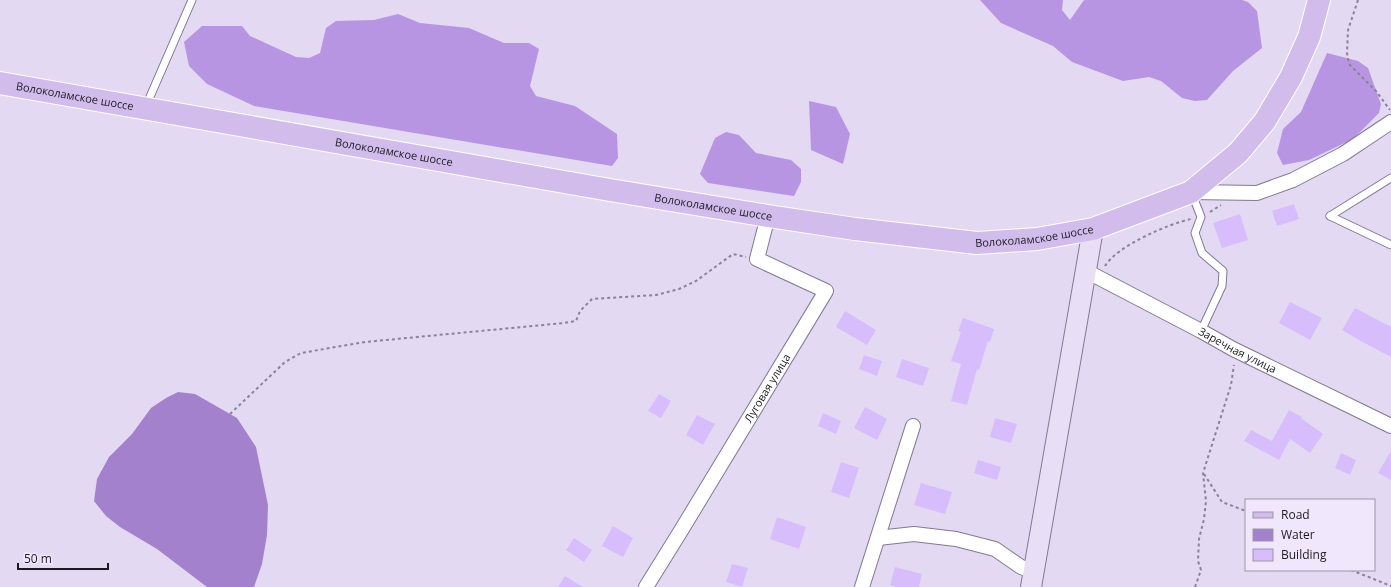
<svg xmlns="http://www.w3.org/2000/svg" width="1391" height="587" font-family="'Open Sans',sans-serif">
	<rect width="100%" height="100%" fill="#e4d9f3"/>
	<g fill="#b895e2">
		<polygon points="980,0 1063,0 1062,10 1070,20 1084,0 1242,0 1248,2 1257,11 1262,48 1233,71 1207,100 1195,101 1182,98 1161,81 1149,77 1123,81 1072,62 1053,46 1001,23"/>
		<polygon points="398,14 420,23 469,28 504,43 529,43 539,49 530,86 536,96 575,106 617,134 618,158 612,166 254,106 207,84 189,66 184,42 202,26 242,26 250,36 296,57 309,58 320,53 326,28 336,21 374,20"/>
		<polygon points="1327,53 1358,61 1368,68 1381,104 1379,113 1353,139 1309,160 1283,165 1277,153 1283,129 1301,112"/>
		<polygon points="809,101 836,107 850,134 843,164 811,150"/>
		<polygon points="726,132 739,135 756,153 791,160 801,169 801,182 794,196 708,183 700,174 715,138"/>
	</g>
	<polygon fill="#a381cc" points="178,392 195,394 237,418 256,447 268,505 267,535 262,564 254,587 207,587 157,549 120,527 106,516 94,501 97,479 109,457 132,434 151,408 166,398"/>
	<g fill="#d8bdfc">
		<polygon points="1294,204 1299,219 1277,226 1272,211"/>
		<polygon points="1240,214 1248,240 1222,248 1213,223"/>
		<polygon points="1290,302 1322,318 1310,340 1279,323"/>
		<polygon points="1355,308 1391,327 1391,357 1359,340 1342,330"/>
		<polygon points="845,311 876,330 867,345 836,327"/>
		<polygon points="963,318 994,329 990,342 988,341 979,370 977,369 967,405 951,401 961,364 951,361 961,332 958,331"/>
		<polygon points="864,355 882,361 877,376 859,369"/>
		<polygon points="902,359 929,368 923,386 896,377"/>
		<polygon points="659,394 671,401 661,418 648,411"/>
		<polygon points="865,407 887,419 877,440 854,428"/>
		<polygon points="1289,410 1302,417 1301,418 1323,434 1310,453 1290,439 1279,460 1244,441 1251,430 1272,441"/>
		<polygon points="823,413 841,421 836,434 818,426"/>
		<polygon points="697,415 715,424 703,445 686,435"/>
		<polygon points="995,418 1017,424 1011,443 990,437"/>
		<polygon points="1391,451 1391,480 1378,473"/>
		<polygon points="1341,453 1356,460 1350,475 1335,468"/>
		<polygon points="978,460 1001,467 997,480 974,473"/>
		<polygon points="841,462 859,468 849,498 831,492"/>
		<polygon points="921,483 952,492 945,514 914,505"/>
		<polygon points="777,517 806,527 799,549 770,539"/>
		<polygon points="613,526 633,538 623,557 602,546"/>
		<polygon points="574,538 592,550 584,562 566,550"/>
		<polygon points="732,564 748,568 742,587 726,582"/>
		<polygon points="895,567 922,574 919,587 896,587 890,585"/>
		<polygon points="565,576 583,587 558,587"/>
	</g>
	<g fill="none" stroke-linecap="round" stroke-linejoin="round">
		<defs>
			<g id="service">
				<polyline points="146,106 192,0"/>
				<polyline points="1192,194 1201,217 1195,233 1202,253 1223,271 1222,286 1201,331"/>
				<polyline points="1330,216 1391,178"/>
				<polyline points="1330,216 1391,245"/>
			</g>
			<g id="minor">
				<polyline points="1191,192 1257,193 1293,180 1343,154 1391,122"/>
				<path id="s1" d="M1086,271L1201,331L1233,349L1391,426"/>
				<polyline points="878,538 914,534 956,539 995,549 1021,567 1033,571"/>
				<path id="s2" d="M646,587L682,529L826,291L757,259L768,216"/>
				<polyline points="862,587 913,426"/>
			</g>
			<polyline id="secondary" points="1031,587 1093,229"/>
			<g id="primary">
				<path id="s3" d="M0,83L610,190L768,216L855,229L977,243L1037,239L1093,229L1191,192L1238,153L1265,121L1291,77L1309,37L1319,0"/>
			</g>
		</defs>
		<use href="#service" stroke="#837991" stroke-width="9"/>
		<use href="#minor" stroke="#837991" stroke-width="16"/>
		<use href="#secondary" stroke="#837991" stroke-width="22"/>
		<use href="#primary" stroke="#fff" stroke-width="24"/>
		<g stroke="#8a8295" stroke-width="2" stroke-dasharray="3 3" stroke-linecap="butt">
			<polyline points="1358,0 1348,30 1347,53 1349,64 1376,91 1390,110"/>
			<polyline points="1210,212 1221,205"/>
			<path d="M1105,266C1117,246 1168,224 1191,219"/>
			<polyline points="230,414 285,362 301,353 365,342 564,323 576,321 580,311 592,299 656,295 679,289 696,281 733,254 746,257"/>
			<polyline points="1204,474 1222,502 1246,511"/>
			<polyline points="1351,570 1391,586"/>
			<polyline points="1195,587 1201,570 1198,561 1199,539 1204,519 1206,501 1203,473 1231,385 1234,365"/>
		</g>
		<use href="#service" stroke="#fff" stroke-width="7"/>
		<use href="#minor" stroke="#fff" stroke-width="14"/>
		<use href="#secondary" stroke="#e8def5" stroke-width="20"/>
		<use href="#primary" stroke="#d1bcec" stroke-width="22"/>
	</g>
	<g text-anchor="middle" stroke-width="4" stroke-linejoin="round" paint-order="stroke">
		<g font-size="11" fill="#1d1922" stroke="#f0e7fd">
			<text dy="4" stroke="none"><textPath href="#s3" startOffset="76">Волоколамское шоссе</textPath></text>
			<text dy="4" stroke="none"><textPath href="#s3" startOffset="400">Волоколамское шоссе</textPath></text>
			<text dy="4" stroke="none"><textPath href="#s3" startOffset="724">Волоколамское шоссе</textPath></text>
			<text dy="4" stroke="none"><textPath href="#s3" startOffset="1048">Волоколамское шоссе</textPath></text>
			<text dy="4" stroke="none"><textPath href="#s1" startOffset="171">Заречная улица</textPath></text>
			<text dy="4" stroke="none"><textPath href="#s2" startOffset="233">Луговая улица</textPath></text>
		</g>
	</g>
	<rect x="1245" y="499" width="130" height="72" fill="#f0e7fd" stroke="#9c95a5"/>
	<rect x="1253" y="512" width="20" height="6" fill="#d1bcec" stroke="#9c95a5"/>
	<text x="1281" y="519" font-size="12" fill="#1d1922">Road</text>
	<rect x="1253" y="529" width="20" height="12" fill="#a381cc" stroke="#9c95a5"/>
	<text x="1281" y="539" font-size="12" fill="#1d1922">Water</text>
	<rect x="1253" y="549" width="20" height="12" fill="#d8bdfc" stroke="#9c95a5"/>
	<text x="1281" y="559" font-size="12" fill="#1d1922">Building</text>
	<path d="M18 563v6h90v-6" fill="none" stroke="#1d1922" stroke-width="2"/>
	<text x="24" y="563" font-size="12" fill="#1d1922" stroke="#f0e7fd" stroke-width="3" paint-order="stroke">50 m</text>
</svg>
